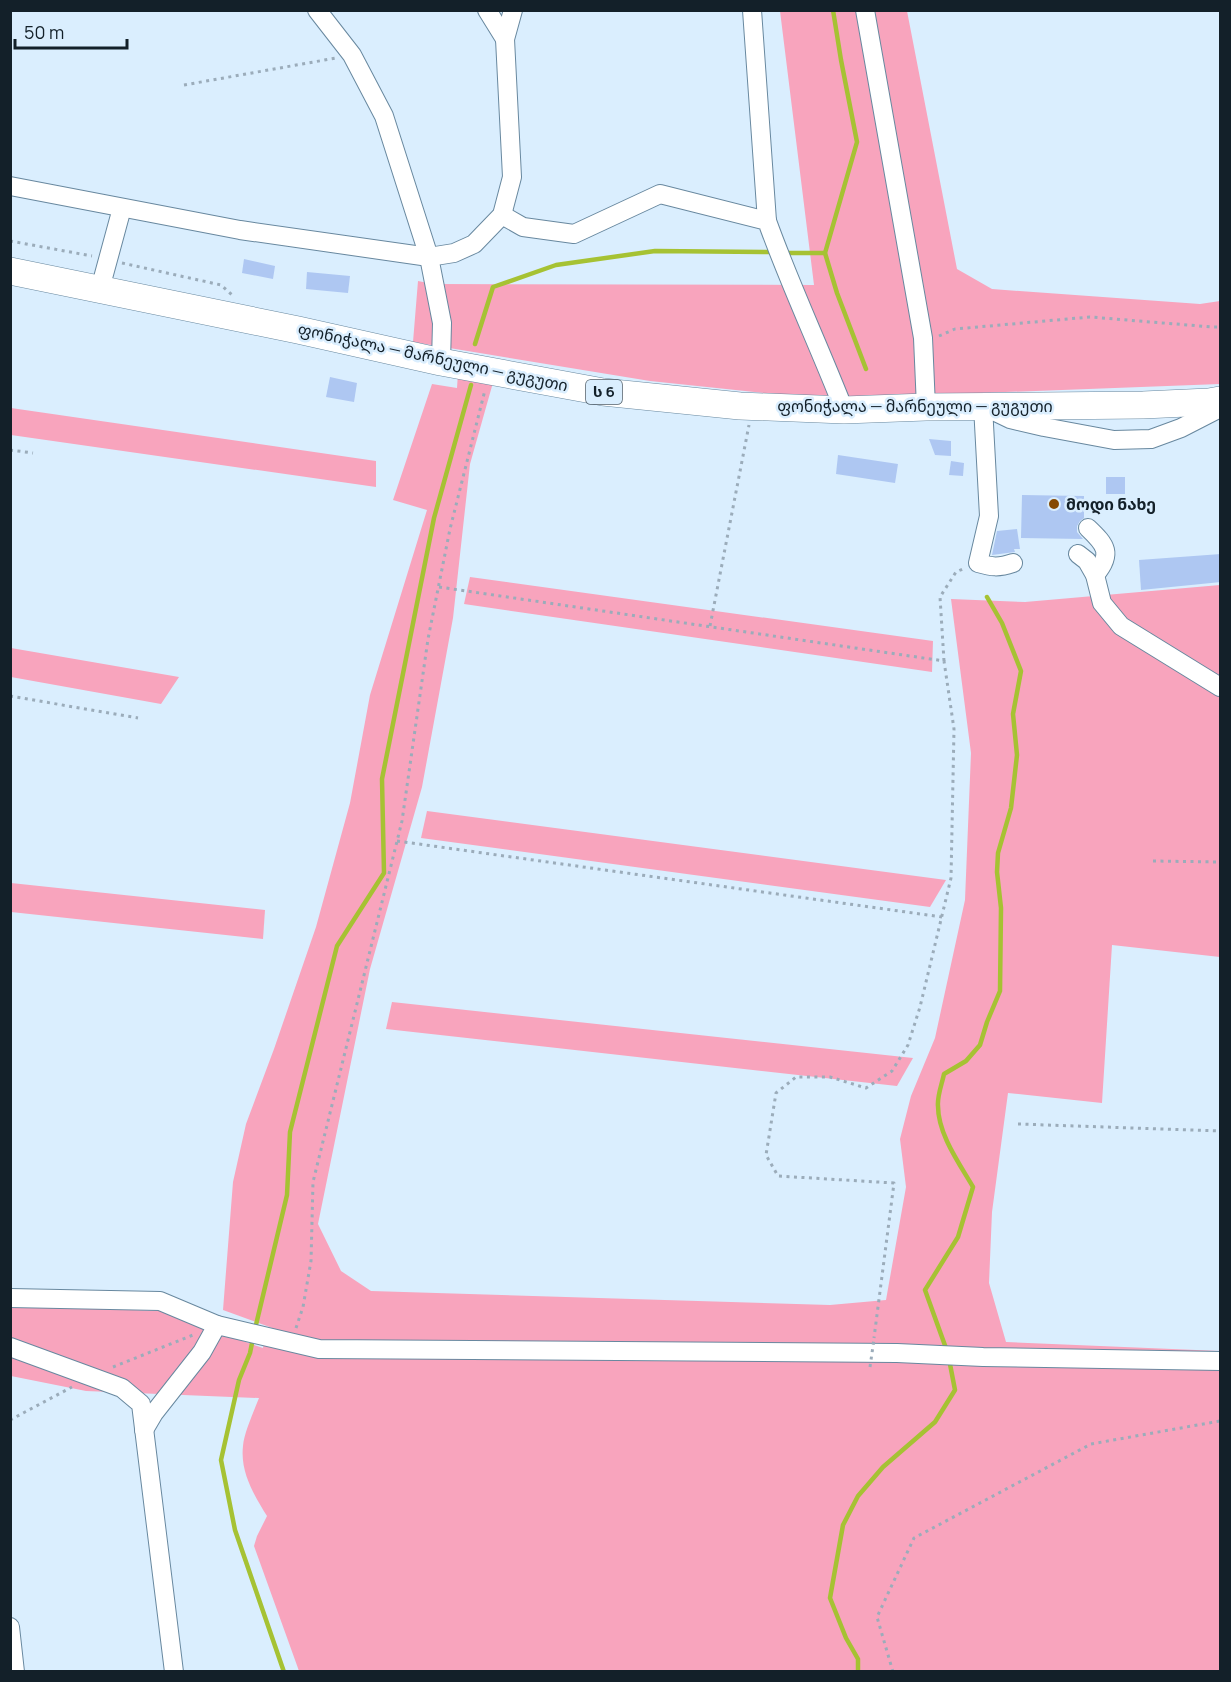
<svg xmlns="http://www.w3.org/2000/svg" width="1231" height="1682" font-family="Manrope,'Noto Sans Georgian',sans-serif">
	<rect width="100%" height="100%" fill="#daeefe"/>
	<g fill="#f8a4bd">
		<polygon points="780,11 907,11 957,269 992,289 1200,304 1220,301 1220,384 822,399 650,381 413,342 418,281 433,284 814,285"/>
		<path d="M458,373L494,379L470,464L453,618L422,787L370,969L318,1224L341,1271L371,1291L830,1305L886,1300L906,1187L900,1139L911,1096L935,1038L965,900L971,753L951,599L1025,602L1220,585V957L1112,945L1102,1103L1008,1093L992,1212L989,1283L1006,1342L1220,1351V1671H299L254,1546L257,1536L267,1516C254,1495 240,1472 243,1446C244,1433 254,1411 259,1398L86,1391L11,1376V1306L163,1311L190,1323L263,1348L264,1340L275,1329L223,1310L233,1182L246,1124L274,1049L316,927L350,803L370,695L427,510L393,500L432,384L457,388Z"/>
		<polygon points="11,408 376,461 376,487 11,435"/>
		<polygon points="470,577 933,641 932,672 464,604"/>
		<polygon points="10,648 11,648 179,677 161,704 11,677"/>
		<polygon points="427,811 946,880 930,907 421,838"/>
		<polygon points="11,883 265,910 263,939 11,912"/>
		<polygon points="392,1002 913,1058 897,1086 386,1029"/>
	</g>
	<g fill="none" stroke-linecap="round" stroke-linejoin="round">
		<g stroke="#a6c233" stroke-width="4.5">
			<polyline points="833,10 841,60 857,142 825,253 837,293 866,369"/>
			<polyline points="783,253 825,253"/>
			<polyline points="475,344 493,287 556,265 655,251 774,252"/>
			<polyline points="255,1329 287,1195 290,1132 337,946 384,873 382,779 434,518 471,385"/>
			<polyline points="253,1338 250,1353 239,1380 221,1460 235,1530 284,1672"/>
			<path d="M947,1351L925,1290L958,1237L973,1187C959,1163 938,1134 938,1106C937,1096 942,1084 944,1074L966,1061L980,1045L987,1022L1000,991L1001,908L997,872L998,853L1011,808L1017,755L1013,714L1021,671L1002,623L987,597"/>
			<polyline points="858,1672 858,1659 846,1638 830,1598 843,1525 858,1496 883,1467 935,1422 955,1390 949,1359"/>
		</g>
	</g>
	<g fill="#aec7f2">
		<polygon points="244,259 275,266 273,279 242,273"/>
		<polygon points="307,272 350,276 348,293 306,289"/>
		<polygon points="330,377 357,383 354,402 326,397"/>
		<polygon points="929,439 951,441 951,456 935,455"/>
		<polygon points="838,455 898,464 895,483 836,474"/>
		<polygon points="951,461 964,463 963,476 949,475"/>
		<rect x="1106" y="477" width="19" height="17"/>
		<polygon points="1022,495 1084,496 1084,518 1080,521 1077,526 1077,532 1083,539 1021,538"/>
		<polygon points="1017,529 1020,549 1014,549 1015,552 992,555 997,531"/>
		<polygon points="1221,554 1221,582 1141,590 1139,560"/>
	</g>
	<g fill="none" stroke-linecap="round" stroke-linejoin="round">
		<defs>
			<g id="minor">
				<polyline points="317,10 352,55 384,116 429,257 442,323 441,362"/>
				<polyline points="487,10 505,39"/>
				<polyline points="752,10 767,221"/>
				<polyline points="865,10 923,338 926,407"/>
				<polyline points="10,186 240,230 429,257 454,253 474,244 502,215 512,177 505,39 513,10"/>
				<path d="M502,215L523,227L574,234L660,194L767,221C790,285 819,346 844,410"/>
				<polyline points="100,289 122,208"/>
				<path d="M1088,528C1106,545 1113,554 1095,575"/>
				<polyline points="1078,554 1087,561 1095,575 1102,603 1121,626 1220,687"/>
				<path d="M1013,563C998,568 992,567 978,563L989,516L983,406L1010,419L1044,427L1114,440L1151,439L1181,428L1220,408"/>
				<polyline points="10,1298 160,1301 217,1325 319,1349 897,1353 983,1357 1220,1361"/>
				<polyline points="10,1347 122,1388 141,1404 174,1672"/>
				<polyline points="144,1430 154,1413 202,1352 217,1325"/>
				<polyline points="10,1627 15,1672"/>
			</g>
			<polyline id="highway" points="10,271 298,330 441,362 603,392 740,406 844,410 926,407 1143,405 1209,402 1220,400"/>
		</defs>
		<use href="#minor" stroke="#68889f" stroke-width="20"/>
		<use href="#highway" stroke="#68889f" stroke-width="28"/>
		<g stroke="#9bacba" stroke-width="3" stroke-dasharray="3 4.5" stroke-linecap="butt">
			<polyline points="184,85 336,58"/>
			<polyline points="10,241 92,256"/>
			<polyline points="122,263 221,285 232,295"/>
			<polyline points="939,336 955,329 1090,317 1212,327 1220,327"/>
			<polyline points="10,450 33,453"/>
			<polyline points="439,587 944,661 954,729 951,878 920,1007 908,1045 892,1071 866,1088 830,1077 796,1077 776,1093 766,1155 778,1176 894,1183 874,1338"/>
			<polyline points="710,626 749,425"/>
			<polyline points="944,661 940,597 956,572 965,568"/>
			<polyline points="10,696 138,718"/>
			<polyline points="397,841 942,917"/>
			<polyline points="1153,861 1220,862"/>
			<polyline points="1018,1124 1220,1131"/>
			<polyline points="296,1328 303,1307 311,1261 313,1182 402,821 428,639 450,529 485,390"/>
			<polyline points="113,1367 193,1335"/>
			<polyline points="10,1420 72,1387"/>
			<polyline points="893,1672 877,1617 914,1538 1091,1444 1220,1421"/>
		</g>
		<use href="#minor" stroke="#fff" stroke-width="18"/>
		<use href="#highway" stroke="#fff" stroke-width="27"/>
		<polyline stroke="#9bacba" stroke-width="3" stroke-dasharray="3 4.5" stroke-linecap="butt" points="870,1367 874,1339"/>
	</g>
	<circle fill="#854903" stroke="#daeefe" stroke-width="2" cx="1054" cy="504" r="6"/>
	<g text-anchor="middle" stroke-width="5" stroke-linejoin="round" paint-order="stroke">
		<rect fill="#daeefe" stroke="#4f5e69" stroke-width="1.5" x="586" y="380" width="36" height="24" rx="4.5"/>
		<g font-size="15" font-weight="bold" fill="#132029">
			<text x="604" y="397">ს 6</text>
		</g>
		<g font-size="16" fill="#132029" stroke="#daeefe">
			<text transform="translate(433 357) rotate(12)" y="6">ფონიჭალა — მარნეული — გუგუთი</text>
			<text x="915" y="412">ფონიჭალა — მარნეული — გუგუთი</text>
		</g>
		<g font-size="16" font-weight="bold" fill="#132029" stroke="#daeefe" text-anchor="start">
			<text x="1066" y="510">მოდი ნახე</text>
		</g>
	</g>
	<rect width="1231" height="1682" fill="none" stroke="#132029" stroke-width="24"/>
	<path d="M15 39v9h112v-9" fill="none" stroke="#132029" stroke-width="3"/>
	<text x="24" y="39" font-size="18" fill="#132029" stroke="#daeefe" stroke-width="4.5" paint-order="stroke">50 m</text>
</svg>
